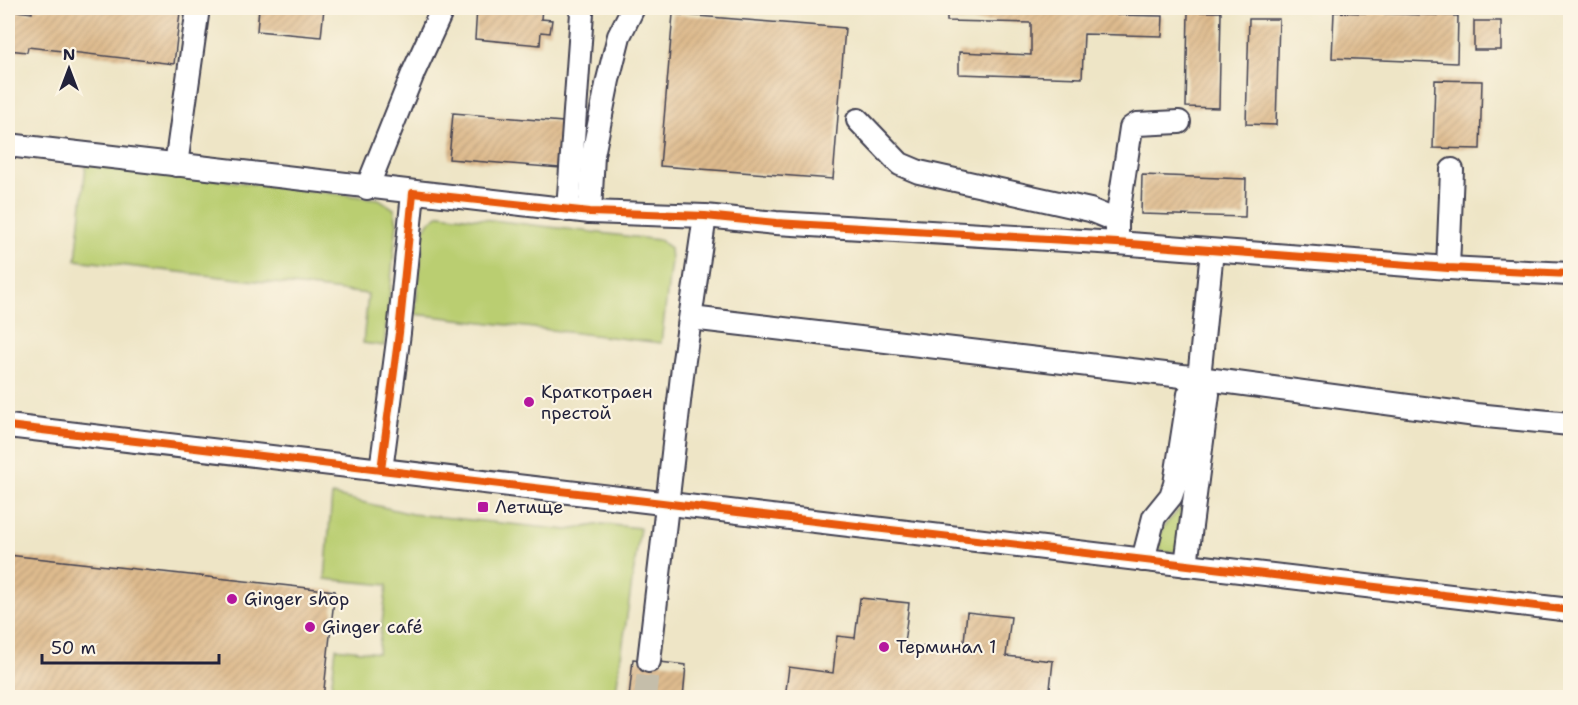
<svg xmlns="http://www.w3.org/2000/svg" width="1578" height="705" font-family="'Shantell Sans',sans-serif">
	<defs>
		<pattern id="building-hatch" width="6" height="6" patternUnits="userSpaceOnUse" patternTransform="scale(1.5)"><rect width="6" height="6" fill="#debb8e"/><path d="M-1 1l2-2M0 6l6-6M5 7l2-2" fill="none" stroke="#bea07b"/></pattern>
	</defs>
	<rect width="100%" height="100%" fill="#fcf5e5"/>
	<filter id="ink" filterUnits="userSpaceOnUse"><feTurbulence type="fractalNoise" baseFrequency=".0167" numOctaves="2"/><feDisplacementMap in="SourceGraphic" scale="12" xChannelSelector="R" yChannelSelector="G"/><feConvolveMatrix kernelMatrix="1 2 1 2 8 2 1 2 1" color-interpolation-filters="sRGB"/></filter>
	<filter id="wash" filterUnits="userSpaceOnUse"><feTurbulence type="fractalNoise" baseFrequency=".008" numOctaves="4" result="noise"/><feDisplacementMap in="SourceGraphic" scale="24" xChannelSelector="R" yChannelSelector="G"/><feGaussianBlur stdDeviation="1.35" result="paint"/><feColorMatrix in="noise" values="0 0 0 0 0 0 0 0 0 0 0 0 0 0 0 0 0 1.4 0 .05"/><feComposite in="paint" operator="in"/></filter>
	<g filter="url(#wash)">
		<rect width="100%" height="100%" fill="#eee5c6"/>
		<g fill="#bace71" stroke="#6e7856" stroke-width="1.5">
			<polygon points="86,164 379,199 394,209 397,223 384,346 363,343 368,294 76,260"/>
			<polygon points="440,214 659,240 670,248 671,261 661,343 415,314 424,229 430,221"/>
			<polygon points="332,495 412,514 568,530 602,524 640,528 615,697 330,697 336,648 378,653 387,585 325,579"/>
			<path d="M1182,505L1179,544L1176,551L1165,553L1160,549C1158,520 1169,527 1182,505Z"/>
		</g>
		<g id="blocks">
			<g fill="url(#building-hatch)">
				<polygon points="32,8 142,8 180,12 174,64 28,47 27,52 8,50 8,10 32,13"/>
				<polygon points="259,8 324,8 321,37 257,31"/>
				<polygon points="477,8 542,8 541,19 552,20 550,33 541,32 540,45 475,39"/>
				<polygon points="947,8 1117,8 1117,15 1163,16 1162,36 1084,34 1082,78 959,74 959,52 1031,55 1031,23 947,21"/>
				<polygon points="1188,12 1221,12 1219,108 1186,107"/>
				<polygon points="1334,12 1458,16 1457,63 1332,58"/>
				<polygon points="673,14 845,28 833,179 660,166"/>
				<polygon points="1249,19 1279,19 1276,125 1246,124"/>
				<rect x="1474" y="21" width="27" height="29"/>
				<polygon points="1435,80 1482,81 1480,149 1433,148"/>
				<polygon points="453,113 563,122 560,168 449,159"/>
				<polygon points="1142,175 1246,179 1245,217 1141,214"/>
				<polygon points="8,555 335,591 323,698 8,698"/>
				<polygon points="860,598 909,603 904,644 963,651 967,612 1011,617 1006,656 1053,661 1049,698 785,698 789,667 833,673 837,636 855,638"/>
				<polygon points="633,659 686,665 683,698 629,698"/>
			</g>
		</g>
	</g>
	<g filter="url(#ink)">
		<use href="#blocks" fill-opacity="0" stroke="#413f50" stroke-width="1.5"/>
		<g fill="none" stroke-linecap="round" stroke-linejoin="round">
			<polyline stroke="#c5beaa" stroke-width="22" stroke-dasharray="22 11" stroke-linecap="butt" points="645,698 649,661"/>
			<defs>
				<g id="minor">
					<polyline points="858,120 900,164 919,172 1090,210 1117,221 1117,243"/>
					<polyline points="8,145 590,212 705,216 776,223 1117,243 1448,268 1570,274"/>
					<polyline points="176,165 198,8"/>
					<polyline points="367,188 414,71 443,8"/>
					<polyline points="568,210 582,13 580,8"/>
					<polyline points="590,212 593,155 608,80 619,36 633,8"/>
					<polyline points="1117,221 1131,128 1137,124 1179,122"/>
					<polyline points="1448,268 1452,170"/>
					<polyline points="691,318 1199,378 1476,415 1570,424"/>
					<polyline points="8,426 1570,610"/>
					<polyline points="381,470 399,333 413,193"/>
					<polyline points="1143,560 1154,517 1171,496 1175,484 1189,394 1199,378 1212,251"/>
					<polyline points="1186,565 1208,394 1199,378"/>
					<polyline points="649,661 683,367 705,216"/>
				</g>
			</defs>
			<use href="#minor" stroke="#413f50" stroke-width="26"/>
			<use href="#minor" stroke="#fff" stroke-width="22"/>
			<defs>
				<g id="cycleway">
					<polyline points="8,426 1570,610"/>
					<polyline points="381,470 399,333 413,193 590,212 705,216 776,223 1117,243 1448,268 1570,274"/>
				</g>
			</defs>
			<use href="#cycleway" stroke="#fcf5e5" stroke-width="11"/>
			<use href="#cycleway" stroke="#e8590c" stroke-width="8"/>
		</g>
	</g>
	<g fill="#b5179e" stroke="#fcf5e5" stroke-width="2">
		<circle cx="529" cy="402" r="6"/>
		<rect x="477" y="501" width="12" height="12" rx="3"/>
		<circle cx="232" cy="599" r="6"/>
		<circle cx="310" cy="627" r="6"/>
		<circle cx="884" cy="647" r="6"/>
	</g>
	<g text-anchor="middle" stroke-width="4.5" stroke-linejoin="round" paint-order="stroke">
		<g font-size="18" fill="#22223b" stroke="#fcf5e5" text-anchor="start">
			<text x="541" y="398">Краткотраен<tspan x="541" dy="21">престой</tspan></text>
			<text x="495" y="513">Летище</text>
			<text x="244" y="605">Ginger shop</text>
			<text x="322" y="633">Ginger café</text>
			<text x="896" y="653">Терминал 1</text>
		</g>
	</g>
	<rect width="1578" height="705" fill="none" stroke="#fcf5e5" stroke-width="30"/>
	<g transform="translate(69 69)" stroke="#fcf5e5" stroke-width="4.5" paint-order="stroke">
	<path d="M0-4.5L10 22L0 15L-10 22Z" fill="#22223b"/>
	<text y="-9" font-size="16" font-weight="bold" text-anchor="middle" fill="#22223b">N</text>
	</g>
	<path d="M42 654v9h177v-9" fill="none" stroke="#22223b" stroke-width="3"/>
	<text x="51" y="654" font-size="18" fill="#22223b" stroke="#fcf5e5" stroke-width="4.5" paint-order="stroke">50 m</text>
</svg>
